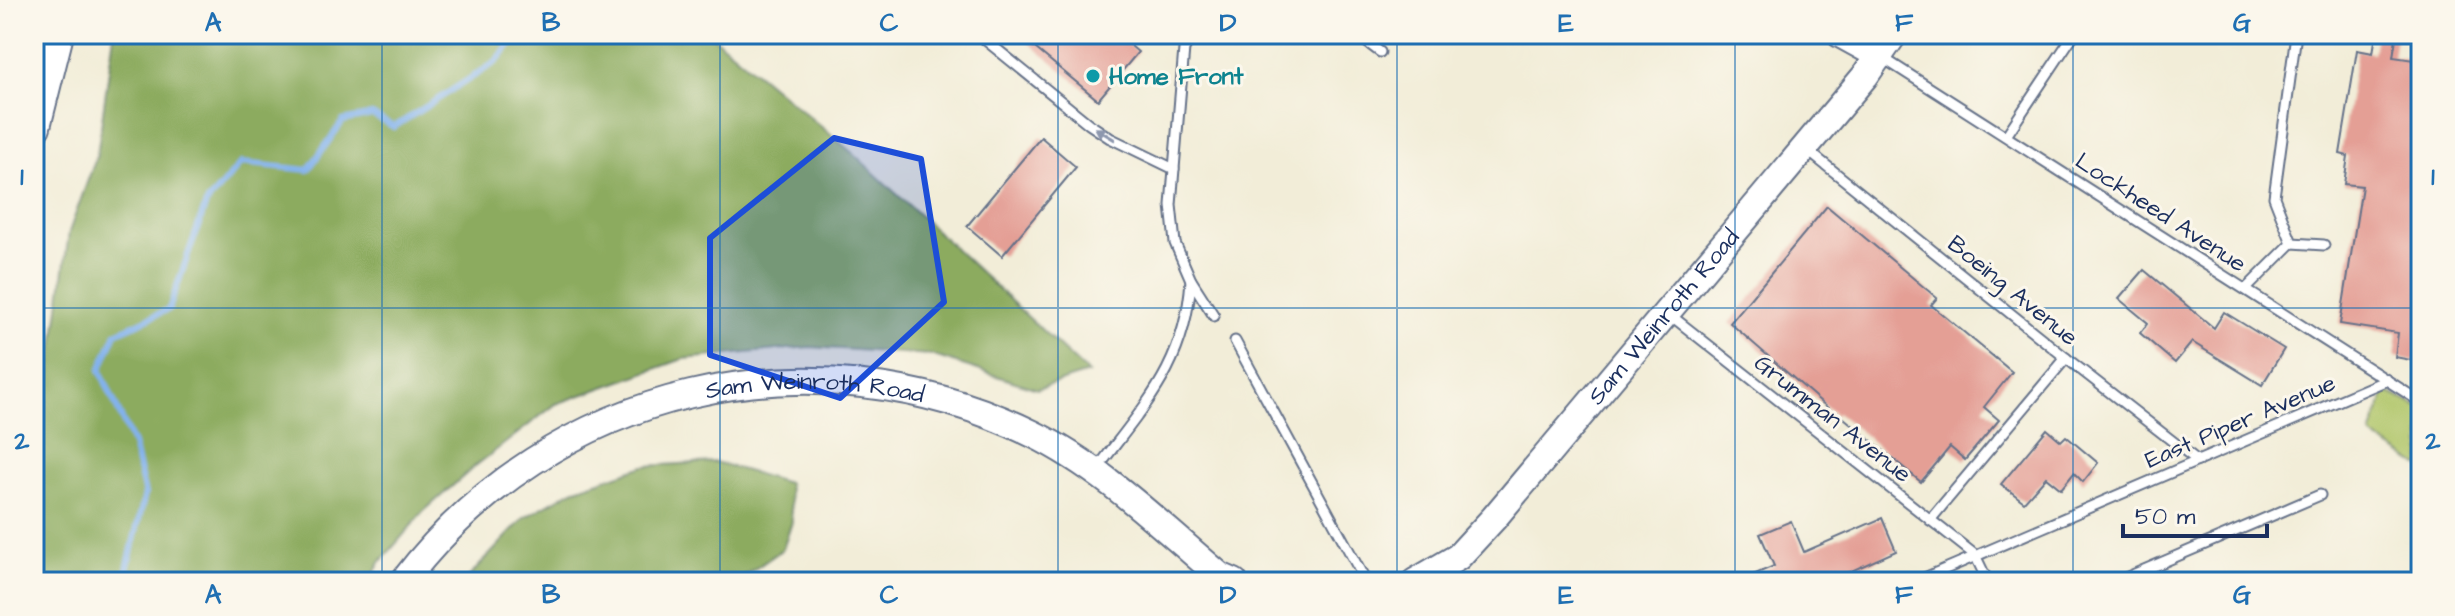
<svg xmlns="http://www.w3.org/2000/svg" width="2455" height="616" font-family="'Architects Daughter',sans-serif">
	<rect width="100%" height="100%" fill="#fbf7ec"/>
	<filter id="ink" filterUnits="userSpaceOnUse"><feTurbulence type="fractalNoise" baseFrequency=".0125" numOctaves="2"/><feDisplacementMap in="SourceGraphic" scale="16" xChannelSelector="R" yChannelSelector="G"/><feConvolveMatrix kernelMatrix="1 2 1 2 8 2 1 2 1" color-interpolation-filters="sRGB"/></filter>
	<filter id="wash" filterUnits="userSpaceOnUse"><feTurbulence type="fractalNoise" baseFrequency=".006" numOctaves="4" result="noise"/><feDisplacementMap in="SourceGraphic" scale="32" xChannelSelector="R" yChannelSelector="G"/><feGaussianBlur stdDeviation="1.8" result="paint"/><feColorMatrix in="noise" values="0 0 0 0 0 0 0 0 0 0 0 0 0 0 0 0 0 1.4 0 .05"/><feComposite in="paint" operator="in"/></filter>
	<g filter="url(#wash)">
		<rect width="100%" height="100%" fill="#f2edd8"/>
		<polygon fill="#b1c66a" stroke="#667a64" stroke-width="2" points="2386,391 2421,408 2421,467 2371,435"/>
		<g fill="#8cab5e" stroke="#546d5e" stroke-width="2">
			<polygon points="114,34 710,34 855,155 1088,373 1037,389 931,355 810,347 683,359 556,404 474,467 423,512 381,561 369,582 34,582 34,494 69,232 97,155"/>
			<polygon points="715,462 788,483 792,522 783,549 736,582 464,582 524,518 573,490 644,466"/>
		</g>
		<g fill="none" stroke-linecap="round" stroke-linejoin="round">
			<polyline stroke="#83b2ed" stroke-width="6" points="124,582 145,494 133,444 100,370 116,333 169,309 206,204 241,163 308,170 343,121 372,115 394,127 496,62 518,34"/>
		</g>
		<g id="blocks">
			<g fill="#e49f95">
				<polygon points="1018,34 1117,34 1138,52 1098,100"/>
				<polygon points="2376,35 2396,38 2393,57 2421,61 2421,362 2395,357 2398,333 2340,324 2362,186 2344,184 2348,156 2340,154 2357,50 2373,53"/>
				<polygon points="1041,137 1076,167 1002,256 967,226"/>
				<polygon points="1827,206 1937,298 1931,305 2012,372 1984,407 1999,420 1965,460 1950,447 1921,482 1838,413 1836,415 1730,323"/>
				<polygon points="2144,270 2214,328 2224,312 2284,349 2262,385 2192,342 2175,363 2140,333 2148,323 2119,299"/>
				<polygon points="2047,429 2061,441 2066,436 2098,463 2083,482 2074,473 2061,489 2046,477 2024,502 2001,484"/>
				<polygon points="1882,518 1896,551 1827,582 1737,582 1774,566 1760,534 1791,521 1804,552"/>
			</g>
		</g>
	</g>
	<g filter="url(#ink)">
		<use href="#blocks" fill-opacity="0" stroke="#667289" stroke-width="2"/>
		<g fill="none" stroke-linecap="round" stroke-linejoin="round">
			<defs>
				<g id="lane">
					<polyline points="978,34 1089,124 1110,138 1174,169"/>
					<polyline points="1192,34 1184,49 1171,205 1175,243 1191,280 1214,316"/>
					<polyline points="1356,34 1380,52"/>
					<polyline points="1883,58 2421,402"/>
					<polyline points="2006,136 2074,34"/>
					<polyline points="1807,150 2066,358 2198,461"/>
					<polyline points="2292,243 2324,245"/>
					<polyline points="2246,289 2292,243 2274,197 2296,34"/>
					<polyline points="1669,314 1975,555 1988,582"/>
					<polyline points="1235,341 1366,582"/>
					<path d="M1097,469C1146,403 1185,366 1191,280"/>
					<polyline points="1930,520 2066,358"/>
					<polyline points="1915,582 2387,380"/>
					<polyline points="2116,582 2320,495"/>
				</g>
				<g id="secondary">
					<polyline points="1840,34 1880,56"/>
					<path id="s1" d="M403,582C552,386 812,326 1033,434C1103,468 1161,526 1220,576L1234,582"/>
					<path id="s2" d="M1415,582L1458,557L1494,518L1865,76L1894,34"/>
				</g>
				<polyline id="highway" points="34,126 57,34"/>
			</defs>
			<use href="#lane" stroke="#667289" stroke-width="13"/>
			<use href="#secondary" stroke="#667289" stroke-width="30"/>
			<use href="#highway" stroke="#667289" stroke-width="36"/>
			<use href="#lane" stroke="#fff" stroke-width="9"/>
			<use href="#secondary" stroke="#fff" stroke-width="26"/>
			<use href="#highway" stroke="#fff" stroke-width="32"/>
		</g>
		<defs><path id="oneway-solid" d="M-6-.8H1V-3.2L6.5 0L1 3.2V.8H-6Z" transform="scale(2)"/></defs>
		<use fill="#8d97ae" href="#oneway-solid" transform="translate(1105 134) rotate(-149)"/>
	</g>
	<path fill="#1d4ed8" fill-opacity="0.2" stroke="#1d4ed8" stroke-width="6" stroke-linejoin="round" d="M834,138L921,159L944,302L840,398L710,355V238Z"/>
	<path fill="none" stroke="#1f6fb2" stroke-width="2" stroke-opacity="0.55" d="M382,34V582M720,34V582M1058,34V582M1397,34V582M1735,34V582M2073,34V582M34,308H2421"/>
	<circle fill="#0f9aa8" stroke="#fbf7ec" stroke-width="3" cx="1093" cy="76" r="8"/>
	<g text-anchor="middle" stroke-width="6" stroke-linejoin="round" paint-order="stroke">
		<g font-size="24" font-weight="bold" fill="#0d838f" stroke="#fbf7ec" text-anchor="start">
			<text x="1109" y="84">Home Front</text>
		</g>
		<g font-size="24" fill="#1b2f5e" stroke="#fbf7ec">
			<text transform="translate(2161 212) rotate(33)" y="8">Lockheed Avenue</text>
			<text transform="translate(2013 290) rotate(39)" y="8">Boeing Avenue</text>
			<text dy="8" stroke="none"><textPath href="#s2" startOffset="366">Sam Weinroth Road</textPath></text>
			<text dy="8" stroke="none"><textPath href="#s1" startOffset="476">Sam Weinroth Road</textPath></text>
			<text transform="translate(1833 418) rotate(38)" y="8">Grumman Avenue</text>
			<text transform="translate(2240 421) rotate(-23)" y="8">East Piper Avenue</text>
		</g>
	</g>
	<rect width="2455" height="616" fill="none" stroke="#fbf7ec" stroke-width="88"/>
	<path d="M2123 524v12h144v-12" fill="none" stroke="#1b2f5e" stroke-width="4"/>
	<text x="2135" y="524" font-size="24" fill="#1b2f5e" stroke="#fbf7ec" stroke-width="6" paint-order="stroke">50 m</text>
	<rect x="44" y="44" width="2367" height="528" fill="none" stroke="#1f6fb2" stroke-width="3"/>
	<g font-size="26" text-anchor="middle" font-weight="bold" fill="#1f6fb2">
		<text x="213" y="31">A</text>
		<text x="551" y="31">B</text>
		<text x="889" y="31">C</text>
		<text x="1228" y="31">D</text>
		<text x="1566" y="31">E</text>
		<text x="1904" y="31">F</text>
		<text x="2242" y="31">G</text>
		<text x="22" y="185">1</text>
		<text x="2433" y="185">1</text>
		<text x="22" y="449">2</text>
		<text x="2433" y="449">2</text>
		<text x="213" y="603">A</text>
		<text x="551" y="603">B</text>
		<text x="889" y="603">C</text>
		<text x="1228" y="603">D</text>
		<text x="1566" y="603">E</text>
		<text x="1904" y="603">F</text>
		<text x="2242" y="603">G</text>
	</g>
</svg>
